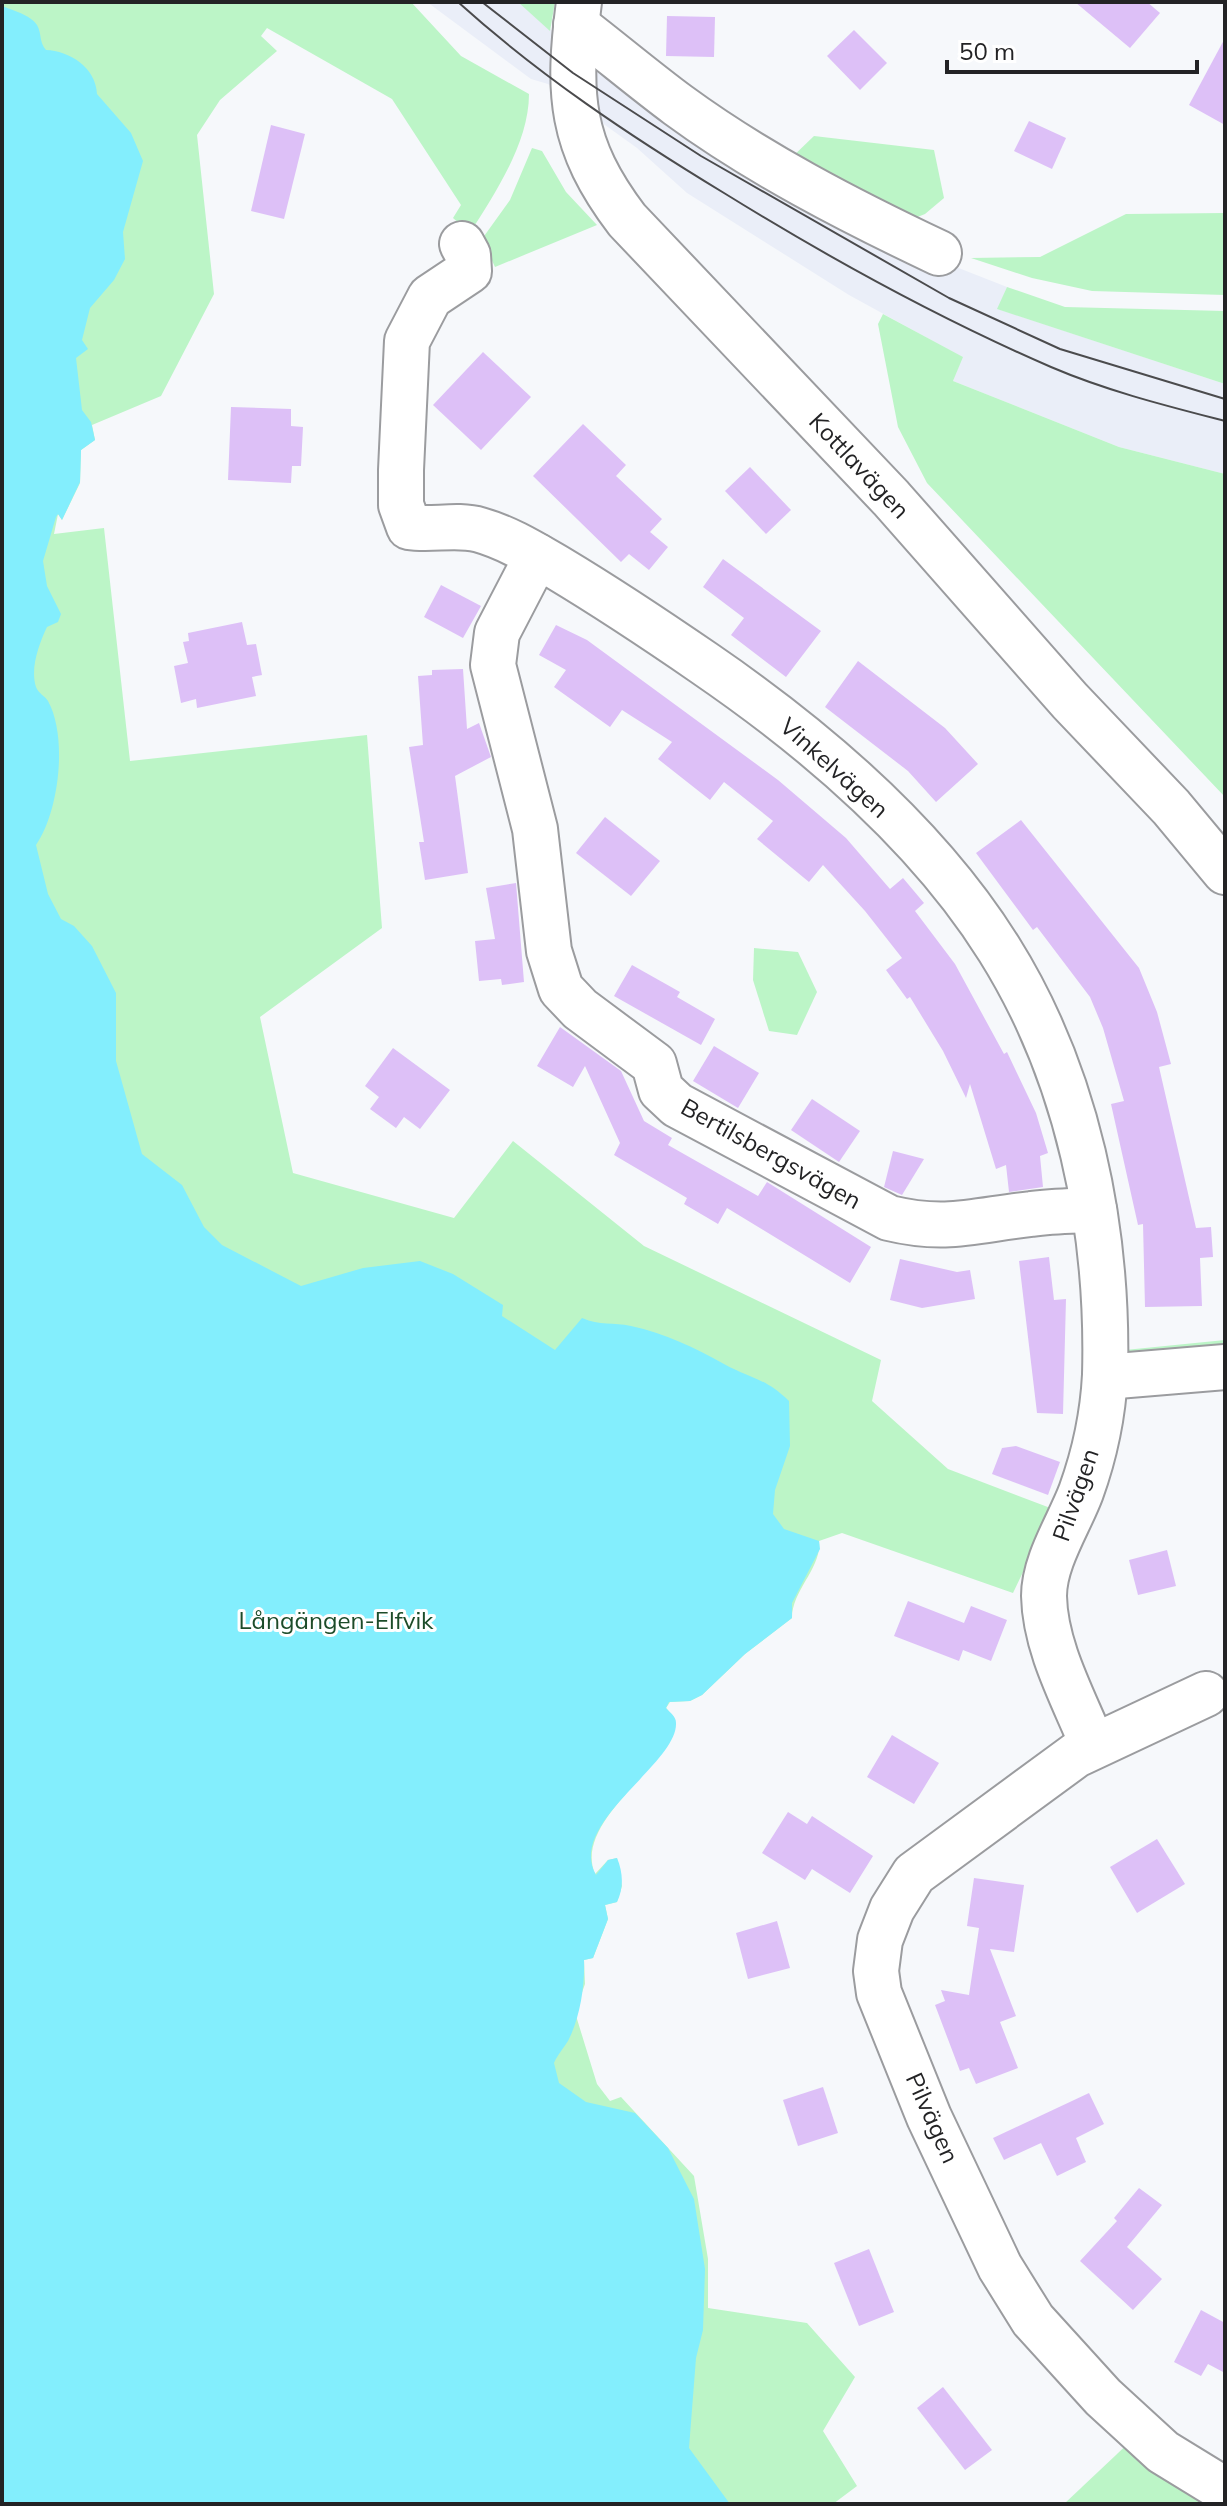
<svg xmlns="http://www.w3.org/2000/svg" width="1227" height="2506" font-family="Mulish,sans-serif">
	<rect width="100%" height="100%" fill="#f6f8fb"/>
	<polygon fill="#eaeef8" points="427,2 518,2 597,68 928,256 1007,287 998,309 1225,384 1225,474 1119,447 953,381 962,357 849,295 687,193 637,148 548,84 531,79"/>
	<g fill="#bcf5c7">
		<path d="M2,2H411L461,56L529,94C529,143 495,193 470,233L453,218L461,205L392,99L267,28L261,36L277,51L220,100L197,135L214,294L161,396L92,425L95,440L81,450L80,483L62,520L58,514L54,534L104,528L130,761L367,735L382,928L260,1017L293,1173L454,1218L513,1141L644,1246L881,1360L872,1401L948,1469L1053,1509L1013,1593L842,1533L819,1541C822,1568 792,1590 792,1618L745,1654L702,1695L690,1701L670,1702L666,1708C707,1747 569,1812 595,1874L608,1860L617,1858L622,1886L617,1902L605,1905L608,1919L593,1958L584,1960L585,1984L576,2009L577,2019L597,2084L610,2101L621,2097L694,2176L708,2259V2308L807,2323L855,2377L823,2431L857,2486L833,2504H2Z"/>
		<polygon points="518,2 555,2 550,31"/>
		<polygon points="814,136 934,150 944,198 925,214 910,220 788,161"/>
		<polygon points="532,148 542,151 566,192 597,225 495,267 482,239 510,200"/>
		<polygon points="1225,213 1225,295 1092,291 1032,278 971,258 1040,257 1126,214"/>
		<polygon points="1007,287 1065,307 1225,311 1225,384 997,309"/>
		<polygon points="883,314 963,357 953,381 1119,447 1225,474 1225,797 927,483 898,427 878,324"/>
		<polygon points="754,948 798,952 817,992 797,1035 769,1031 753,980"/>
		<polygon points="1225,1340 1225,1357 1131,1355 1125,1350"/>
		<polygon points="1134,2438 1225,2504 1064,2504"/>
	</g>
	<path fill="#83eefd" d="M2,6C12,10 31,15 37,25C42,34 39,42 46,50C69,51 96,67 97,94L131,133L143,161L123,232L125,259L114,280L90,308L82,340L88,349L76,358L82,410L91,422L95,440L81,450L80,482L62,520L58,514L56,517L43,561L47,586L61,614L58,622L47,627C39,644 30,668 36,687C38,693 45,696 48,701C68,737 59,812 36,845L48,894L61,919L74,926L92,946L116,993V1061L142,1154L182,1185L204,1227L222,1245L301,1286L363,1268L420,1261L453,1274L503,1305L502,1316L555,1350L582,1318C600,1326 613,1322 631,1326C665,1333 695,1348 724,1364C751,1379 764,1377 789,1401L790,1446L775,1490L773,1514L784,1529L819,1541L820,1549L792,1603V1618L745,1654L702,1695L690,1701L669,1702L666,1708C670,1713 676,1716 676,1723C678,1764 566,1823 596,1875L608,1860L617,1858C623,1872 624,1888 617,1902L605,1905L608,1919L593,1958L584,1960C585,1986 580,2018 568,2041C563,2049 558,2054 554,2063L559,2083L586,2102L635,2113L668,2148L694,2199L705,2269L703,2330L696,2358L689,2448L730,2504H2Z"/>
	<g fill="#ddc0f7">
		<polygon points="1075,2 1147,2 1160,13 1130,48"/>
		<polygon points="667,16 715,17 714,57 666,56"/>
		<polygon points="854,30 887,63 860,90 827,56"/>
		<polygon points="1225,38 1225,125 1189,105"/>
		<polygon points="1029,121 1066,138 1052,169 1014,151"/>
		<polygon points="271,125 305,134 284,219 251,211"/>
		<polygon points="483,352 531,397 481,450 433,405"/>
		<polygon points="231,407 291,409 291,426 303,427 301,466 292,466 291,483 228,480"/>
		<polygon points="583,424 626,465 616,476 662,519 650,532 668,547 649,570 629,554 621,562 533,476"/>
		<polygon points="750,467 791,510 766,534 725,491"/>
		<polygon points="723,559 821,631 786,677 731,635 744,618 703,587"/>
		<polygon points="441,585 481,606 463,638 424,617"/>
		<polygon points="242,622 247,645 256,644 262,675 252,677 256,696 197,708 196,699 181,703 174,666 188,663 183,642 189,641 188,633"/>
		<polygon points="556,625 587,640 778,780 846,838 890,889 903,878 924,903 915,911 955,964 1004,1054 1007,1052 1036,1113 1048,1153 1040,1156 1043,1187 1009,1192 1006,1165 996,1169 970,1084 966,1098 943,1051 910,997 907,999 886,970 902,958 865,911 823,865 809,882 757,839 773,821 724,782 710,800 658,759 672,742 622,710 610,727 554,687 566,670 539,655"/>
		<polygon points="858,661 945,728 978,764 936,802 908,771 825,707"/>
		<polygon points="463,669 467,729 479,723 491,757 455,776 468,873 425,880 419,842 424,842 409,747 423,745 418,676 432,675 432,670"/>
		<polygon points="605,817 660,861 631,896 576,853"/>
		<polygon points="1021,820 1139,968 1157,1012 1171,1064 1159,1067 1196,1228 1211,1227 1213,1257 1200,1258 1202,1306 1145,1307 1143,1224 1138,1225 1111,1104 1124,1101 1103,1028 1090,997 1037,927 1033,930 976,853"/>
		<polygon points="516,883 524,982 502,985 501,979 479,981 475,941 495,939 486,888"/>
		<polygon points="632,965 680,992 677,997 715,1019 701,1045 614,996"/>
		<polygon points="560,1027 621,1071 644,1121 672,1138 668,1145 758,1196 767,1182 871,1247 850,1283 727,1208 718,1224 684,1204 687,1198 614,1155 620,1143 585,1066 573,1087 537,1066"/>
		<polygon points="714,1046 759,1073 738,1108 693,1081"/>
		<polygon points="393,1048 450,1090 420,1129 404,1117 396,1128 370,1109 379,1097 365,1086"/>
		<polygon points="812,1099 860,1131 839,1162 791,1130"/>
		<polygon points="893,1151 924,1159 902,1195 884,1187"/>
		<polygon points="1049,1257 1054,1300 1066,1299 1063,1414 1037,1413 1019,1261"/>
		<polygon points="900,1259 957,1272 970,1270 975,1299 922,1308 890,1300"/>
		<polygon points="1016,1446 1060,1462 1048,1495 992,1474 1002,1448"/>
		<polygon points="1167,1550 1176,1586 1138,1595 1129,1560"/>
		<polygon points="908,1601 964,1623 971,1606 1007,1620 991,1661 963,1650 959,1661 894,1636"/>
		<polygon points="892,1735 939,1763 914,1804 867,1777"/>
		<polygon points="788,1812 807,1824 812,1816 873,1856 850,1893 812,1869 805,1880 762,1853"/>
		<polygon points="1157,1839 1185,1884 1137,1913 1110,1867"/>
		<polygon points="974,1878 1024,1885 1014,1952 990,1949 1016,2016 1000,2022 1018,2068 976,2084 969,2068 960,2071 935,2005 945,2001 941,1990 969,1995 979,1928 967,1926"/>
		<polygon points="777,1921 790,1968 748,1979 736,1933"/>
		<polygon points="823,2087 838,2133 798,2146 783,2100"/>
		<polygon points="1089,2093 1104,2124 1076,2138 1086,2162 1057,2176 1041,2143 1004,2160 993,2138"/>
		<polygon points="1139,2188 1162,2205 1127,2247 1162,2279 1133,2310 1080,2261 1117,2221 1114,2218"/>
		<polygon points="869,2249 894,2312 859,2326 834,2263"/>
		<polygon points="1201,2310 1225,2323 1225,2373 1208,2364 1201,2376 1174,2362"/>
		<polygon points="943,2387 992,2450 965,2470 917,2408"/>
	</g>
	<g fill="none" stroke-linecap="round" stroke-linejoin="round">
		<defs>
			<g id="minor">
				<path d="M579,2C567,94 570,145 627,220L891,498L1070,701L1171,807L1225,872"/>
				<path d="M576,25C610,51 643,79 678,105C757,163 850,211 939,253"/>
				<path d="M462,244L468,255L469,271L430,297L407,341L401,470V505L409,527C432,531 456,523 480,530C508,538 532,553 558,568C608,598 656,630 704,663C815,739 927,834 999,949C1078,1075 1109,1228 1105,1375C1103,1414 1094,1456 1081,1492C1069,1524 1044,1561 1044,1596C1045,1648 1074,1699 1093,1746"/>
				<path d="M537,556L497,633L493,665L535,829L549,951L561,989L580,1009L654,1064L661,1090L677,1105L889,1218C947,1232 976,1220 1031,1214C1052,1211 1073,1211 1094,1210"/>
				<polyline points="1105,1377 1225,1367"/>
				<polyline points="1206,1694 1076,1755 914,1874 892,1909 880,1940 876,1971 879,1993 929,2117 1000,2267 1033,2320 1103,2397 1163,2452 1225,2490"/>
			</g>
		</defs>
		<use href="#minor" stroke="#9b9c9f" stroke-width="48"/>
		<use href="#minor" stroke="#fff" stroke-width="44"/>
		<g stroke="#4b4b4d" stroke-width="2">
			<path d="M458,2C540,76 630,136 724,193C829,258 938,318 1051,367C1107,391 1167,406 1225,421"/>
			<polyline points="482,2 573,73 701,156 949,298 1060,349 1225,399"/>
		</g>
	</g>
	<g text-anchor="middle" stroke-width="6" stroke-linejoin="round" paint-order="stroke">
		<g font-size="24" fill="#232325" stroke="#fff">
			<text transform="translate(859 466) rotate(47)" y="8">Kottlavägen</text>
			<text transform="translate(834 768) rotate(42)" y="8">Vinkelvägen</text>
			<text transform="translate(771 1154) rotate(29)" y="8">Bertilsbergsvägen</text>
			<text transform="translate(1076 1495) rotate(-71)" y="8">Pilvägen</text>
			<text transform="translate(932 2118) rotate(66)" y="8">Pilvägen</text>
		</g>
		<g font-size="24" fill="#1c4c2a" stroke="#fff">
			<text x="336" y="1629">Långängen-Elfvik</text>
		</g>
	</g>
	<rect width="1227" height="2506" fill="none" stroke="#232325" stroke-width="8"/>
	<path d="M947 60v12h250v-12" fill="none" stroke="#232325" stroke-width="4"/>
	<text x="959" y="60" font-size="24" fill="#232325" stroke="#ffffff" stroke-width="6" paint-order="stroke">50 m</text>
</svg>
